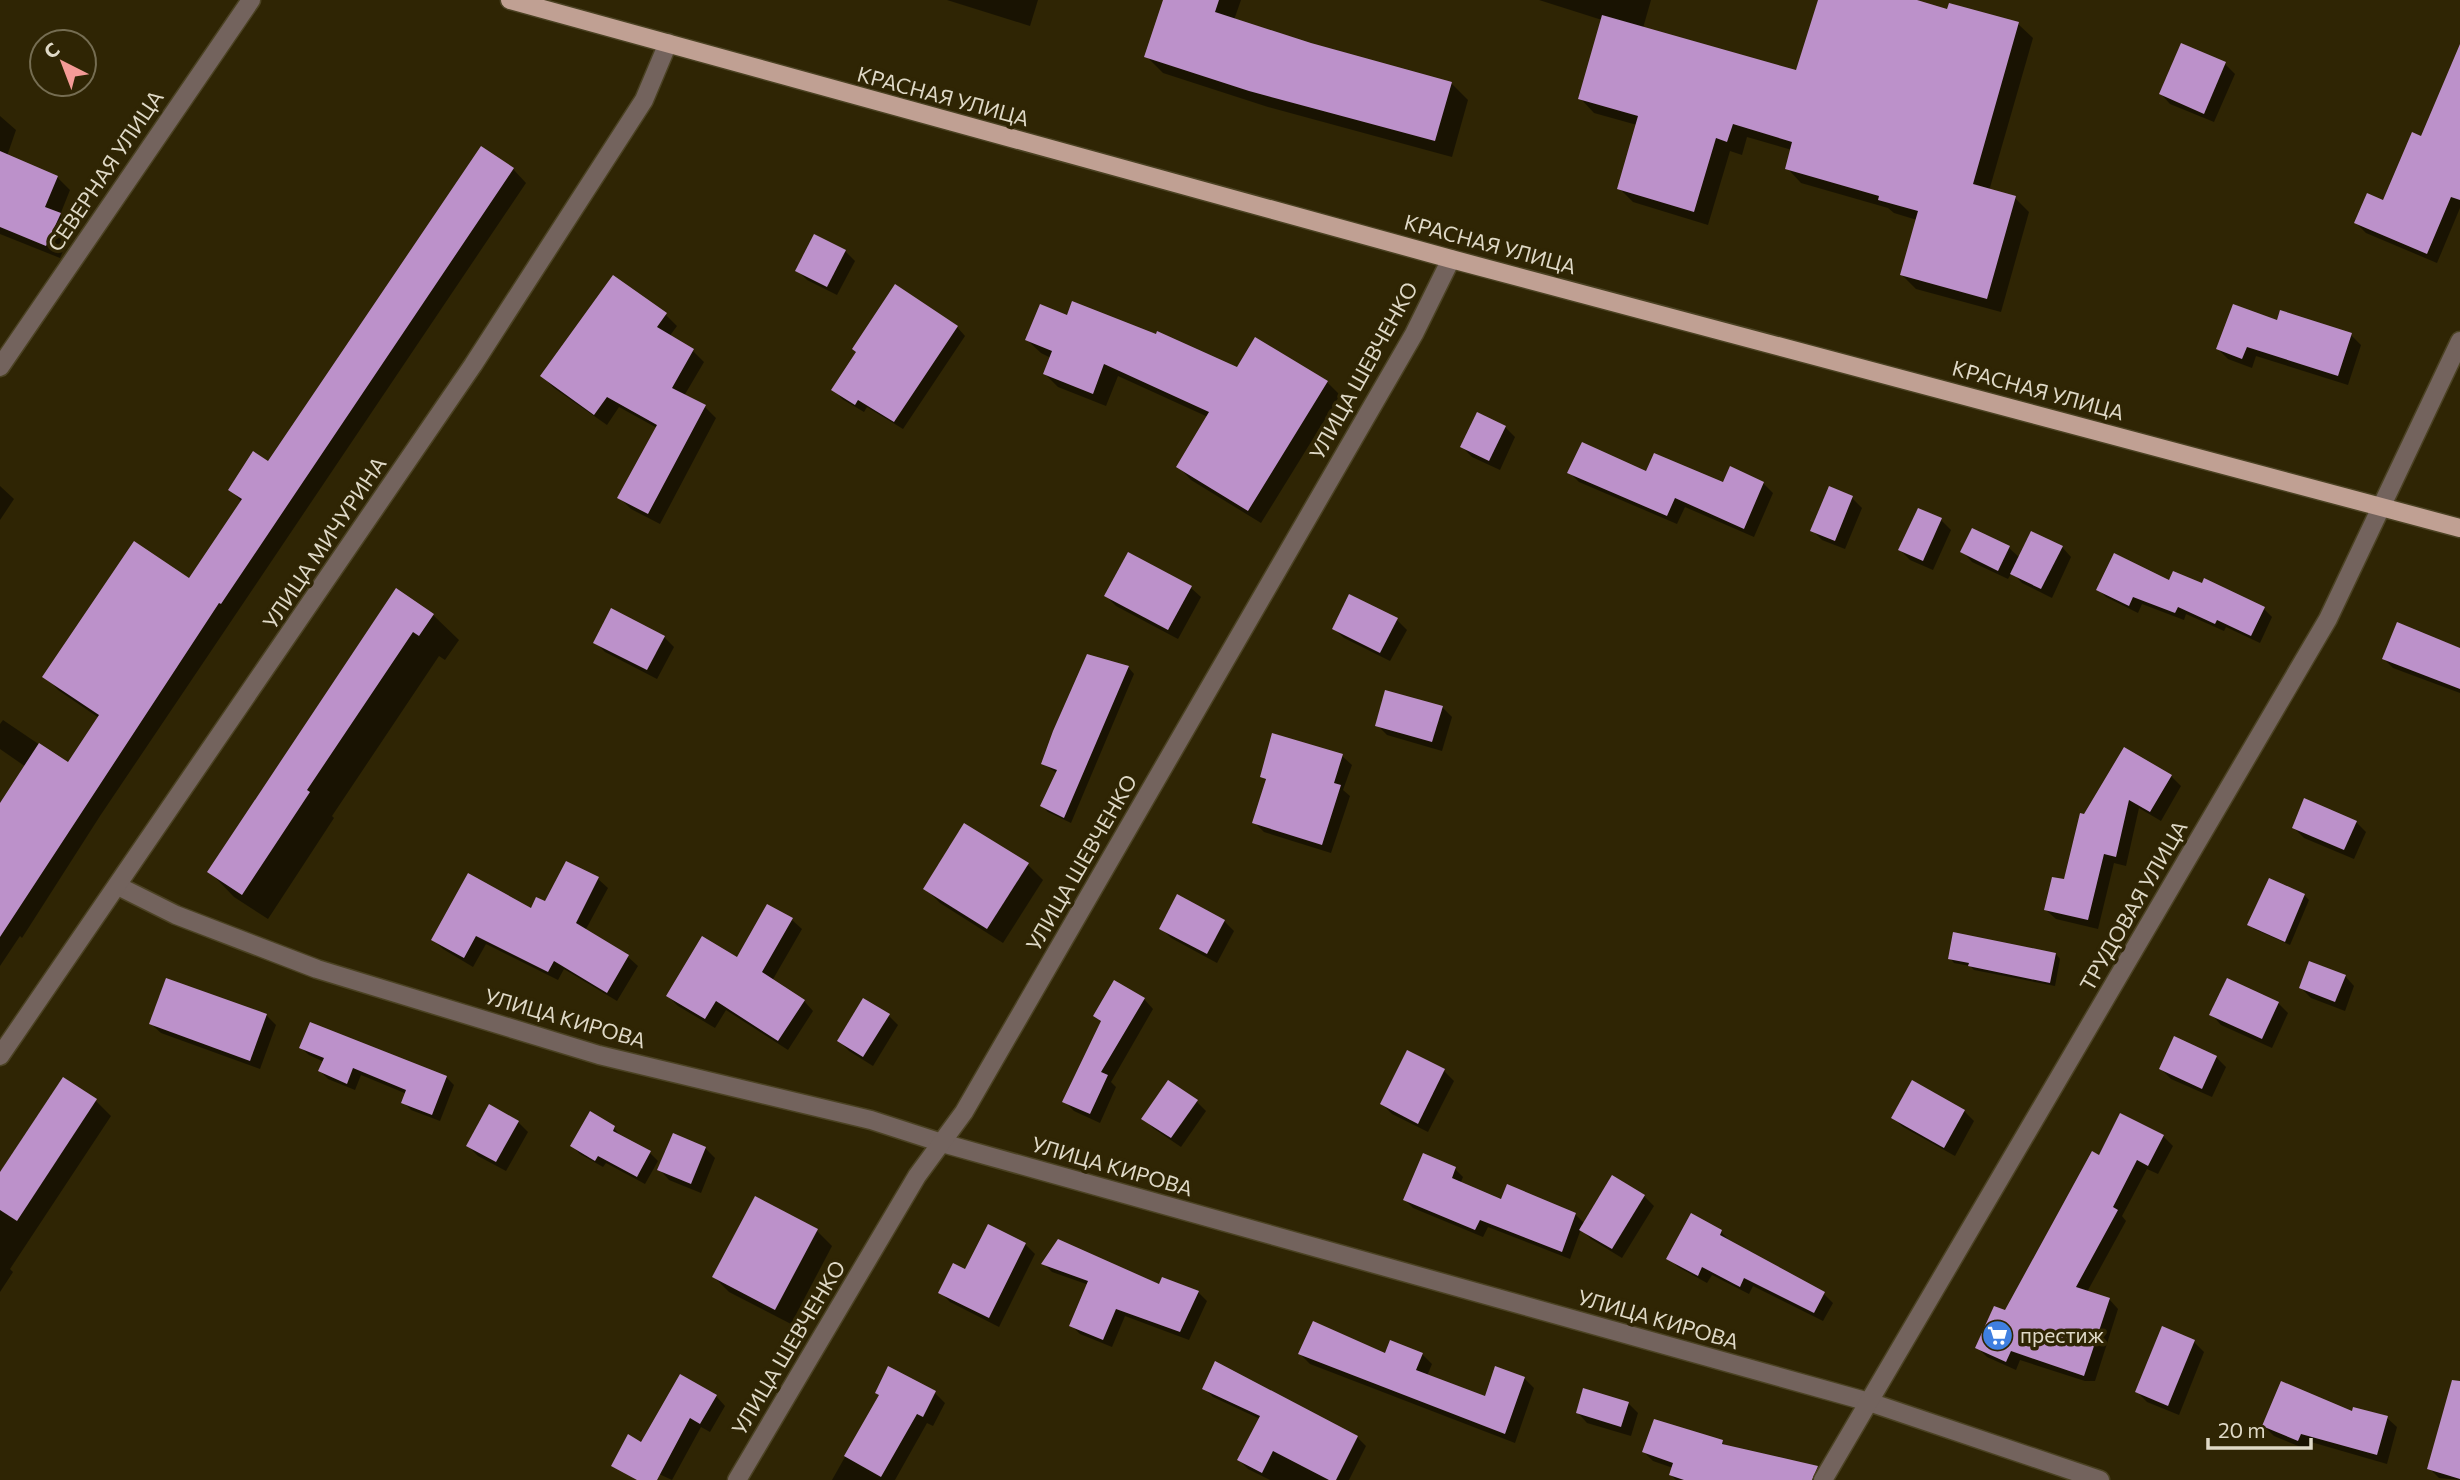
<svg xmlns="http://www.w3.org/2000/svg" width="2460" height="1480" font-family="Commissioner,sans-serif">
	<rect width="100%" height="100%" fill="#2f2504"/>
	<g fill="#0007">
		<polygon points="947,0 1038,0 1030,26"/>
		<polygon points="1165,0 1241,0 1234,20 1311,45 1452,84 1468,100 1452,157 1268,107 1163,73 1146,56"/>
		<polygon points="1539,0 1651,0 1643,28 1798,72 1819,0 1911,0 1948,11 2018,24 2033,38 1989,191 2015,198 2029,212 2001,312 1916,289 1902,275 1917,220 1894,213 1888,208 1801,183 1787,168 1792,150 1747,137 1742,155 1730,151 1708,225 1633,202 1619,188 1637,125 1594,113 1580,98 1602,20"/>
		<polygon points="2182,46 2225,64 2235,74 2214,122 2170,104 2161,94"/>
		<polygon points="2460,46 2460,208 2437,263 2366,233 2356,223 2384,203 2422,138"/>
		<polygon points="0,116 16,130 7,156 57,177 70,190 60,215 73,228 60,258 0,234"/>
		<polygon points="513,169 526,183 100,816 22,938 20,936 0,966 0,807 26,767 0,749 0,724 3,720 68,764 99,718 58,690 45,676 190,580 242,502 230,489 268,463"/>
		<polygon points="845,251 855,261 837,295 807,280 797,270"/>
		<polygon points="666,315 677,326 669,337 693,351 704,362 684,396 705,407 716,418 660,524 631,509 620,498 657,428 619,407 607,425 554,388 542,376"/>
		<polygon points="1068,317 1238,369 1327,382 1340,395 1261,523 1191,480 1178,466 1208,417 1118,376 1106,406 1058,387 1045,374 1051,358 1041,353 1027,340"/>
		<polygon points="2278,322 2351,335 2361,345 2348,385 2256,356 2252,368 2228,359 2218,349"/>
		<polygon points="957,327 965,336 903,429 867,407 864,412 842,399 834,390"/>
		<polygon points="1478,414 1505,427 1515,437 1500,470 1472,457 1462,447"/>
		<polygon points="1569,472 1647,474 1724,484 1763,483 1773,493 1754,537 1685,507 1677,524 1579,482"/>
		<polygon points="0,486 14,499 0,520"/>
		<polygon points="1852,498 1862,508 1845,549 1822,540 1812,530"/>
		<polygon points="1941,520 1951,530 1933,570 1910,560 1900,550"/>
		<polygon points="2062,547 2071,557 2052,598 2022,583 2012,572 2008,579 1972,562 1963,552 2009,548 2020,558"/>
		<polygon points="2170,583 2264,609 2272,617 2260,643 2226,627 2224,631 2186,614 2184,620 2142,604 2138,613 2106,597 2098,589"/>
		<polygon points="1191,588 1201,597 1178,639 1116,606 1106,596"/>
		<polygon points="396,591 433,615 459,640 445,660 439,656 332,816 334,818 268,919 234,897 209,871"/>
		<polygon points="1397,620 1407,630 1390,661 1344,638 1334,629"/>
		<polygon points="664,637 674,647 657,679 605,652 595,642"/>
		<polygon points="2460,650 2460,693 2393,668 2384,659"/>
		<polygon points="1128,667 1134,674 1071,823 1048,812 1042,806 1057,773 1043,764"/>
		<polygon points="1442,707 1452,717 1442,751 1387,735 1377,725"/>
		<polygon points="1342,756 1352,765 1343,790 1350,796 1331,853 1264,832 1254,822 1267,782 1262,776"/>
		<polygon points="2171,776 2181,786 2161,821 2139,808 2126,866 2114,863 2098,929 2056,919 2046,910 2065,881 2085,816"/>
		<polygon points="2356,822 2366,832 2354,859 2304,838 2294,828"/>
		<polygon points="965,825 1028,865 1043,880 1003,943 940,903 925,888"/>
		<polygon points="567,863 598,879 608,888 585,931 628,957 638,966 617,1001 564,969 558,980 486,944 473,967 443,949 433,940 546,904"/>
		<polygon points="2304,895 2309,900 2290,945 2254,929 2249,924"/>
		<polygon points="792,920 802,929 772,981 804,1001 813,1011 788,1050 726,1010 715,1028 678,1006 668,996 738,959"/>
		<polygon points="1224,921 1234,931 1217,963 1171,938 1161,928"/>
		<polygon points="2056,954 2060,959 2055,986 1974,970 1970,966 1954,963 1950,958"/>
		<polygon points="2345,976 2354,986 2345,1011 2311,998 2301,988"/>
		<polygon points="1144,999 1153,1009 1111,1082 1116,1087 1100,1123 1074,1111 1064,1101 1102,1023 1095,1015"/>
		<polygon points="2278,1003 2288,1013 2272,1048 2221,1025 2212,1015"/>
		<polygon points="266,1015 276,1025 260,1069 161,1033 151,1024"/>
		<polygon points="888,1015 898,1025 873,1066 849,1051 839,1041"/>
		<polygon points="301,1048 446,1077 454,1085 440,1121 411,1110 403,1102 407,1094 361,1075 355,1090 328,1079 320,1071 324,1062 309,1055"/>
		<polygon points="1408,1052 1444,1071 1454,1081 1428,1132 1392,1114 1382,1104"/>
		<polygon points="2216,1057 2226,1067 2212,1097 2171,1079 2161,1069"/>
		<polygon points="64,1079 96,1101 111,1116 10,1269 13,1272 0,1292 0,1175"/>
		<polygon points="1196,1101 1206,1111 1181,1147 1153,1128 1144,1118"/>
		<polygon points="1964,1111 1974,1121 1955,1156 1903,1127 1893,1118"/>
		<polygon points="518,1122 528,1132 506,1171 478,1156 468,1146"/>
		<polygon points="614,1128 621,1137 650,1153 658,1161 645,1184 606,1163 603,1167 580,1154 572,1146"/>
		<polygon points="674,1135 705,1148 715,1158 701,1193 669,1180 660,1170"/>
		<polygon points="2163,1136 2173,1146 2158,1174 2147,1169 2122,1216 2126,1221 2087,1292 2109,1299 2118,1309 2095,1381 2085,1381 2020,1360 2016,1370 1987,1357 1977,1347 2006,1313 2100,1158"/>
		<polygon points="1455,1169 1463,1177 1460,1184 1502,1201 1575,1214 1585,1224 1644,1196 1654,1206 1622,1258 1591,1239 1581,1229 1570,1259 1488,1227 1483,1237 1413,1208 1405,1200"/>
		<polygon points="817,1231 832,1246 791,1324 729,1292 714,1277"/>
		<polygon points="1721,1232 1730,1241 1824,1294 1833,1303 1823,1321 1753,1286 1749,1294 1712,1275 1707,1283 1678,1267 1669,1258"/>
		<polygon points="1025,1244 1035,1254 999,1327 950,1302 940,1292"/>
		<polygon points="1043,1263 1198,1292 1207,1301 1189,1340 1125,1316 1112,1347 1080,1334 1071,1325 1089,1285 1052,1272"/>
		<polygon points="2194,1342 2204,1352 2179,1415 2147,1402 2137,1392"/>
		<polygon points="1300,1354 1422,1354 1432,1364 1427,1376 1486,1398 1524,1378 1534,1388 1515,1443 1310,1364"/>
		<polygon points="889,1369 935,1393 945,1403 933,1426 927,1423 895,1480 832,1480 880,1395"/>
		<polygon points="1204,1388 1357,1437 1366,1446 1349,1480 1270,1480 1248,1469 1239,1460 1260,1419 1213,1397"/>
		<polygon points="716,1396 725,1406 710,1432 701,1427 672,1480 644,1467 635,1457"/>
		<polygon points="1628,1403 1638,1413 1631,1436 1587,1423 1578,1413"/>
		<polygon points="2353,1413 2387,1418 2397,1427 2387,1464 2311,1442 2308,1450 2274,1436 2264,1426"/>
		<polygon points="2460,1435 2460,1480 2439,1478 2429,1468"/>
		<polygon points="1722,1442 1727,1447 1787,1480 1676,1480 1671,1475 1673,1468 1653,1461 1644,1452"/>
	</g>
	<g fill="#bc91ca">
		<polygon points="1163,0 1219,0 1215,12 1311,43 1452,82 1435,141 1249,91 1144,57"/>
		<polygon points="1818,0 1917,0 1947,9 1949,3 2019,22 1973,184 2016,196 1987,299 1900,275 1918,211 1878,200 1879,196 1785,169 1792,142 1733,124 1727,142 1716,138 1694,212 1617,189 1638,116 1578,99 1602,15 1796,70"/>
		<polygon points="2181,43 2226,62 2204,114 2159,94"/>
		<polygon points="2460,44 2460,200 2451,197 2427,254 2354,223 2367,193 2383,200 2412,132 2421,136"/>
		<polygon points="481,146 514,168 221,604 219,603 0,937 0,803 39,743 68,762 99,715 42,677 134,541 189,578 242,499 228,490 253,451 268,461"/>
		<polygon points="0,151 58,176 45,207 61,213 46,246 0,227"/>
		<polygon points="814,234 846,250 827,287 795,271"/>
		<polygon points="613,275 667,313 657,327 694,349 672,388 706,405 648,514 617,498 657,425 607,397 594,415 540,376"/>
		<polygon points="895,284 958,326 894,422 858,400 855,405 831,390 856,352 852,349"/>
		<polygon points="1072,301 1156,334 1157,331 1237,367 1255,337 1328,381 1248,511 1176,467 1209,412 1104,364 1093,394 1043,374 1052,351 1025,340 1040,304 1067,315"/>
		<polygon points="2233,304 2277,320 2280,310 2352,333 2338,376 2247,347 2242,359 2216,349"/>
		<polygon points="1477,412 1506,426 1489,461 1460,447"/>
		<polygon points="1582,442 1646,471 1654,453 1723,482 1730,466 1764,482 1744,529 1675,498 1667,516 1567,473"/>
		<polygon points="1829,486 1853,496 1835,541 1810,531"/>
		<polygon points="1918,508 1942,518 1923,561 1898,550"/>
		<polygon points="1972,528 2010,546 1998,571 1960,552"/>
		<polygon points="2031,531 2063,546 2041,589 2010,574"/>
		<polygon points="1128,552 1192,586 1168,630 1104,596"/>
		<polygon points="2114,553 2169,580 2173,571 2202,583 2204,578 2265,607 2251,636 2217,620 2215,624 2178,607 2175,613 2133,597 2129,606 2096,590"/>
		<polygon points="396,588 434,614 419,636 413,632 307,790 310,792 242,895 207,872"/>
		<polygon points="1349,594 1398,618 1380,653 1332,629"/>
		<polygon points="611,608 665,636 647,670 593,643"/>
		<polygon points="2397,622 2460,648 2460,689 2382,659"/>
		<polygon points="1087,654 1129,666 1064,818 1040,806 1057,770 1041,764 1053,731"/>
		<polygon points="1385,690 1443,706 1432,742 1375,726"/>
		<polygon points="1272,733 1343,754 1334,783 1341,785 1322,845 1252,823 1266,779 1260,777"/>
		<polygon points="2124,747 2172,775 2150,812 2129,800 2116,857 2104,854 2088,920 2044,910 2052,877 2064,879 2080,813 2084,814"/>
		<polygon points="2304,798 2357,821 2344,850 2292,828"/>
		<polygon points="964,823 1029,863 987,929 923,889"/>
		<polygon points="566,861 599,877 576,923 629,955 607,993 554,961 548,972 476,936 464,958 431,940 468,873 531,908 536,897 545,901"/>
		<polygon points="2269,878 2305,894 2285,942 2247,925"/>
		<polygon points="1177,894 1225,920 1207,954 1159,929"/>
		<polygon points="767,904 793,918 762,972 805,1000 778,1041 716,1001 705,1019 666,996 702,936 737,957"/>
		<polygon points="1953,932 2056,953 2050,983 1968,966 1969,963 1948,959"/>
		<polygon points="2309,961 2346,975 2335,1002 2299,988"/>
		<polygon points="166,978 267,1014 250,1061 149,1024"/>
		<polygon points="2227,978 2279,1002 2262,1039 2209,1015"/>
		<polygon points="1114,980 1145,998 1101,1072 1108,1075 1090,1114 1062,1102 1101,1021 1093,1016"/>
		<polygon points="863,998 890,1014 863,1057 837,1041"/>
		<polygon points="310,1022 447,1076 432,1115 401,1103 406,1090 353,1068 347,1084 318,1071 324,1058 299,1048"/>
		<polygon points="2174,1036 2217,1056 2202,1089 2159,1069"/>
		<polygon points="1407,1050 1445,1069 1418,1124 1380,1104"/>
		<polygon points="63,1077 97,1099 17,1221 0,1210 0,1172"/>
		<polygon points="1168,1080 1198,1100 1171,1138 1141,1119"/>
		<polygon points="1912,1080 1965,1110 1944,1148 1891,1118"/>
		<polygon points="489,1104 519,1121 496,1162 466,1146"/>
		<polygon points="590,1111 615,1126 613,1131 651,1151 637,1177 598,1156 595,1161 570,1146"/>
		<polygon points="2120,1113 2164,1135 2148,1166 2137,1160 2113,1207 2118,1210 2076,1287 2110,1298 2084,1376 2011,1351 2006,1362 1975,1348 1994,1306 2005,1310 2092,1151 2099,1155"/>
		<polygon points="673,1133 706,1147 691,1184 657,1170"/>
		<polygon points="1423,1153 1456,1167 1452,1178 1501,1199 1507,1184 1576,1213 1562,1252 1480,1220 1475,1230 1403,1200"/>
		<polygon points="1612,1175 1645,1195 1612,1249 1579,1230"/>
		<polygon points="755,1196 818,1229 775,1310 712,1277"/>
		<polygon points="1691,1213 1722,1230 1720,1235 1825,1292 1814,1313 1744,1278 1740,1287 1702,1267 1698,1276 1666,1259"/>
		<polygon points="988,1224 1026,1243 989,1318 938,1293 953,1263 965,1269"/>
		<polygon points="1058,1239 1159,1284 1162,1277 1199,1291 1180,1332 1116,1309 1103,1340 1069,1326 1088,1281 1041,1264"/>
		<polygon points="1313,1321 1385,1353 1390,1340 1423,1353 1416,1370 1485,1396 1495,1366 1525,1377 1505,1434 1298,1354"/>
		<polygon points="2162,1326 2195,1340 2168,1406 2135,1392"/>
		<polygon points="1215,1361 1358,1436 1336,1480 1329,1480 1273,1451 1262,1473 1237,1460 1260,1416 1202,1389"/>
		<polygon points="888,1366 936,1391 923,1417 917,1414 881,1477 844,1456 879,1395 875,1393"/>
		<polygon points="680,1374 717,1395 700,1424 690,1418 657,1480 637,1480 611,1466 628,1434 641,1442"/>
		<polygon points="2452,1380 2460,1381 2460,1479 2427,1469"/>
		<polygon points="2281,1381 2352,1411 2353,1407 2388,1416 2377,1455 2301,1434 2298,1441 2262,1426"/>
		<polygon points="1583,1388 1629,1402 1621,1427 1576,1413"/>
		<polygon points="1654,1419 1723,1440 1722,1444 1818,1466 1812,1480 1684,1480 1669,1475 1673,1463 1642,1452"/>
	</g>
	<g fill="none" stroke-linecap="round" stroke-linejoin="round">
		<defs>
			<g id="minor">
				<polyline points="0,367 251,0"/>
				<polyline points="118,886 176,915 317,969 599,1055 871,1120 942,1143 1869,1402 2100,1480"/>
				<polyline points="0,1056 473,365 644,100 668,43"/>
				<polyline points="737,1480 917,1176 964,1112 1414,334 1451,259"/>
				<polyline points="1823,1480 2328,619 2460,341"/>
			</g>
			<polyline id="major" points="510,0 1451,259 2460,528"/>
		</defs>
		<use href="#minor" stroke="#4b4223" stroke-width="21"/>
		<use href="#major" stroke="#4b4223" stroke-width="21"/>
		<use href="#minor" stroke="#73635d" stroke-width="18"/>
		<use href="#major" stroke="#c0a093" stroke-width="18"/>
	</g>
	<defs>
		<symbol id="supermarket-disc" viewBox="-11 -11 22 22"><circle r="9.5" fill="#3f7fe0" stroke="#2f2504"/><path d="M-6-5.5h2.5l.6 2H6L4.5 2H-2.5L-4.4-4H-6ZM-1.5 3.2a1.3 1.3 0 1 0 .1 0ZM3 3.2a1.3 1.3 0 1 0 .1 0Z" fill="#fff"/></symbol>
	</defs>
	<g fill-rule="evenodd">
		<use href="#supermarket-disc" x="1980" y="1318" width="35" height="35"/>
	</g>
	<g text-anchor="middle" stroke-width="7" stroke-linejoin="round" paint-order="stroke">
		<g font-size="21" fill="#dfd9c7" stroke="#2f2504">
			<text transform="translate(943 97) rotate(15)" y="7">КРАСНАЯ УЛИЦА</text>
			<text transform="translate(106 171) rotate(-56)" y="7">СЕВЕРНАЯ УЛИЦА</text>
			<text transform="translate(1490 245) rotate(15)" y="7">КРАСНАЯ УЛИЦА</text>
			<text transform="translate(1364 371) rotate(-61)" y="7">УЛИЦА ШЕВЧЕНКО</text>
			<text transform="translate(2038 391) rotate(15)" y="7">КРАСНАЯ УЛИЦА</text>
			<text transform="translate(325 543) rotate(-56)" y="7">УЛИЦА МИЧУРИНА</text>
			<text transform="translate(1082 863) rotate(-60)" y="7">УЛИЦА ШЕВЧЕНКО</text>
			<text transform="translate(2134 906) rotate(-60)" y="7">ТРУДОВАЯ УЛИЦА</text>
			<text transform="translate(565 1019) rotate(16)" y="7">УЛИЦА КИРОВА</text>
			<text transform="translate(1112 1167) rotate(16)" y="7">УЛИЦА КИРОВА</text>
			<text transform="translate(1658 1320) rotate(16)" y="7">УЛИЦА КИРОВА</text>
			<text transform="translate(789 1348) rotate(-59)" y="7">УЛИЦА ШЕВЧЕНКО</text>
		</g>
		<g font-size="21" fill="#dfd9c7" stroke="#2f2504" text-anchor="start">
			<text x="2020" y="1343">престиж</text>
		</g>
	</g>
	<g transform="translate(63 63) rotate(318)"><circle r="33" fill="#2f2504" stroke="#756d52" stroke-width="2"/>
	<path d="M0-5L12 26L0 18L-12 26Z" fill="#f59b97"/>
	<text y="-10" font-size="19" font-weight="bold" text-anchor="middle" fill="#dfd9c7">С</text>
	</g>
	<path d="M2208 1438v10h103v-10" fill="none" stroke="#dfd9c7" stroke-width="3.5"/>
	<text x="2218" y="1438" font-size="21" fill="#dfd9c7" stroke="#2f2504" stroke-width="5" paint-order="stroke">20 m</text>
</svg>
